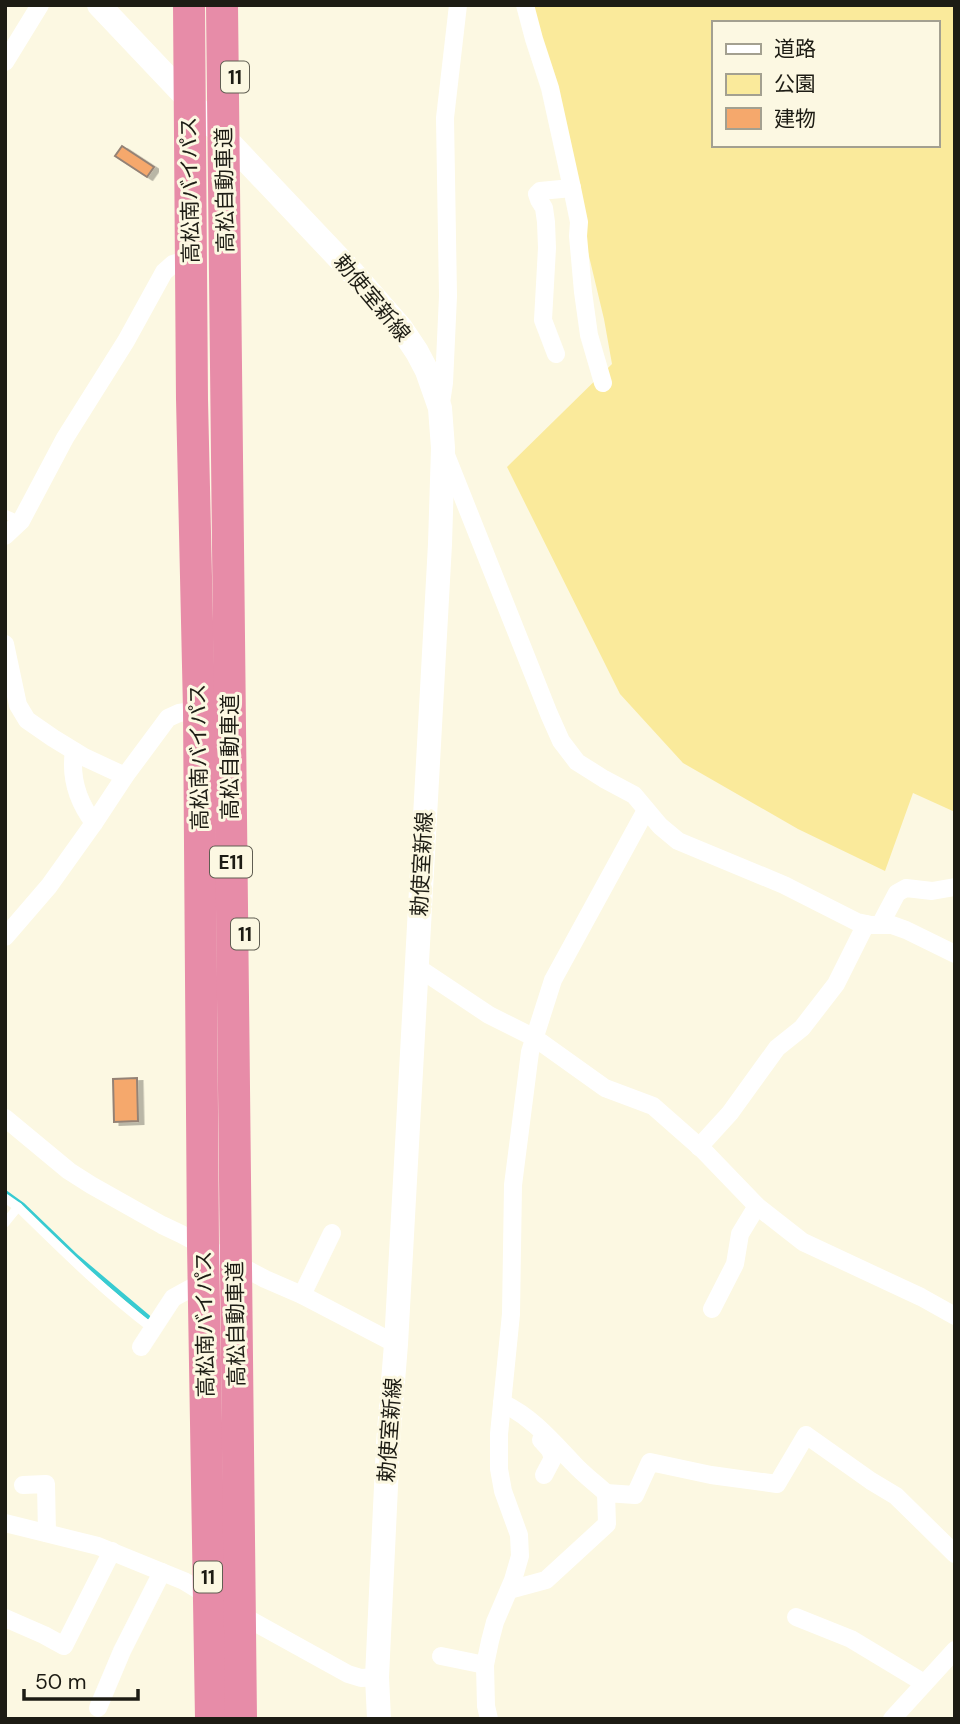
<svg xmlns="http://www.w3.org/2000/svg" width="960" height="1724" font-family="'DM Sans','Noto Sans JP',sans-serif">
	<defs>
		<filter id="shadow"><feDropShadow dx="5.5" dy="3" stdDeviation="0" flood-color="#0004"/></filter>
	</defs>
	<rect width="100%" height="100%" fill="#fcf8e2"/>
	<path fill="#faea9b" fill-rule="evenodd" d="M529,5H955V812L913,793L885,871L798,829L683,763L620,694L507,467L612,364L604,319ZM713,23H937V145H713Z"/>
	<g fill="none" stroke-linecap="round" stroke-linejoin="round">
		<polyline stroke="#38cbd1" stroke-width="4.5" points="5,1192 23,1205 77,1257 148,1317"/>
	</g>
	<g fill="#f5a86c" stroke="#948275" stroke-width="2" filter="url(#shadow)">
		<polygon points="122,146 154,167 147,177 115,156"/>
		<polygon points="137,1078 138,1121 114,1122 113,1079"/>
	</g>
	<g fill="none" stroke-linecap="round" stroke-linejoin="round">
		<g stroke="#fff" stroke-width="9">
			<polyline points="5,514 21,521"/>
			<path d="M5,1198L18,1207C61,1249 104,1292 153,1329"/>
			<polyline points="5,1223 18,1207"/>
		</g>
		<g stroke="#fff" stroke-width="18">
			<polyline points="525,5 534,39 550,88 572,188 579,222 578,236 583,292 589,335 603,383"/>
			<polyline points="5,62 40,5"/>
			<polyline points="556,354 543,320 547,248 546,222 544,208 539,200 537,194 540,191 572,188"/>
			<polyline points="441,403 444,383 448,296 445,118 458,5"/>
			<polyline points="446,455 549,714 561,741 577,762 604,779 634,795 660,826 678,841 784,885 857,922 871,925 892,925 906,930 955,954"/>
			<polyline points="5,536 21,521 65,438 126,341 164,272 173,264 191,259"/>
			<polyline points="5,644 18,705 27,720 53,738 84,757 125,776"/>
			<path d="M74,751C70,778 78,802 94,823"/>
			<polyline points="880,925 897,893 906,888 932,891 955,887"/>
			<polyline points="5,937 49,886 94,823 125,776 168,718 179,713 199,710"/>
			<polyline points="417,967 489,1015 535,1038 605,1088 653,1106 703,1150 757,1206 803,1242 921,1297 955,1316"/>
			<polyline points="5,1118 69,1171 91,1185 162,1225 181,1234 265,1279 302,1295 396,1344"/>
			<polyline points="699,1147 730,1113 777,1048 802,1028 836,984 866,924"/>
			<polyline points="302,1295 332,1233"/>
			<polyline points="712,1309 735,1264 740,1234 757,1206"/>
			<polyline points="141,1347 173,1298 204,1281"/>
			<path d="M502,1403C531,1416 552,1441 573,1463C583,1474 595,1483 606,1493"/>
			<polyline points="541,1440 550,1450 553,1458 544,1475"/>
			<polyline points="23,1485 46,1484 47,1533"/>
			<polyline points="5,1523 98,1546 184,1581 212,1598"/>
			<polyline points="509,1590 546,1580 607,1524 606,1493 635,1495 650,1462 711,1475 777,1484 806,1435 871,1481 896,1496 955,1554"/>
			<polyline points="236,1612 348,1674 361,1678 377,1677"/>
			<polyline points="796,1617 851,1639 924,1683"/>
			<polyline points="5,1618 44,1635 64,1646 112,1551"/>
			<polyline points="441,1656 485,1665"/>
			<polyline points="98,1708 122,1651 162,1572"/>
			<polyline points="489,1719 486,1706 485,1665 490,1641 495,1622 513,1580 520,1556 519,1535 503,1491 499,1469 499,1434 511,1314 513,1185 530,1052 553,980 646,810"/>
			<polyline points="892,1719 955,1650"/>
		</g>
		<polyline stroke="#fff" stroke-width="24" points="99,5 352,272 401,328 417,352 427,371 440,408 443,448 440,544 396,1344 388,1444 377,1677 379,1719"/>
		<g stroke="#e78ca8" stroke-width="32">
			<polyline points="189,5 192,399 199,710 203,1245 211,1719"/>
			<polyline points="222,5 241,1719"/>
		</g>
	</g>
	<g text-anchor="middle" stroke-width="6" stroke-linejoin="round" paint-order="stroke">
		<g fill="#fcf8e2" stroke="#605e52" stroke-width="2">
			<rect x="221" y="61.5" width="28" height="31" rx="5"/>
			<rect x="210" y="846.5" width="42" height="31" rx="5"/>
			<rect x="231" y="918.5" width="28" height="31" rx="5"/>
			<rect x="194" y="1561.5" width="28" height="31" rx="5"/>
		</g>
		<g font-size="19" font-weight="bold" fill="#1d1c14">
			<text x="235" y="84">11</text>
			<text x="231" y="869">E11</text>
			<text x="245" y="941">11</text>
			<text x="208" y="1584">11</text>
		</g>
		<g font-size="21" fill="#1d1c14" stroke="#fcf8e2">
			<text transform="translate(190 190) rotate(-91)" y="7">高松南バイパス</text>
			<text transform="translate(225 190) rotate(-91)" y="7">高松自動車道</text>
			<text transform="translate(372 298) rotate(50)" y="7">勅使室新線</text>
			<text transform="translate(199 757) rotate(-91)" y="7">高松南バイパス</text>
			<text transform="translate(230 757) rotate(-90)" y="7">高松自動車道</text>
			<text transform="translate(422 864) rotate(-87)" y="7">勅使室新線</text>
			<text transform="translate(205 1324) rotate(-91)" y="7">高松南バイパス</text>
			<text transform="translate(236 1324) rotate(-91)" y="7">高松自動車道</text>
			<text transform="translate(390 1430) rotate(-86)" y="7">勅使室新線</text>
		</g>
	</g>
	<rect width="960" height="1724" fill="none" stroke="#1d1c14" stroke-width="14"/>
	<rect x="712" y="21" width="228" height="126" fill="#fcf8e2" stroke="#a3a090" stroke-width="2"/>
	<rect x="726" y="44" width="35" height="10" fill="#ffffff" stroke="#a3a090" stroke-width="2"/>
	<text x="774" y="56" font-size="21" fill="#1d1c14">道路</text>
	<rect x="726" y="74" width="35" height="21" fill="#faea9b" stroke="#a3a090" stroke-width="2"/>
	<text x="774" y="91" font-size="21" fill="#1d1c14">公園</text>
	<rect x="726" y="108" width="35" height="21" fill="#f5a86c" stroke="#a3a090" stroke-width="2"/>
	<text x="774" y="126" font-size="21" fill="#1d1c14">建物</text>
	<path d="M24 1689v10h114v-10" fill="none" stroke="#1d1c14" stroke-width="3.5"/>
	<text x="35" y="1689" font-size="21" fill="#1d1c14" stroke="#fcf8e2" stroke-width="5" paint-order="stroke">50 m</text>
</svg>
